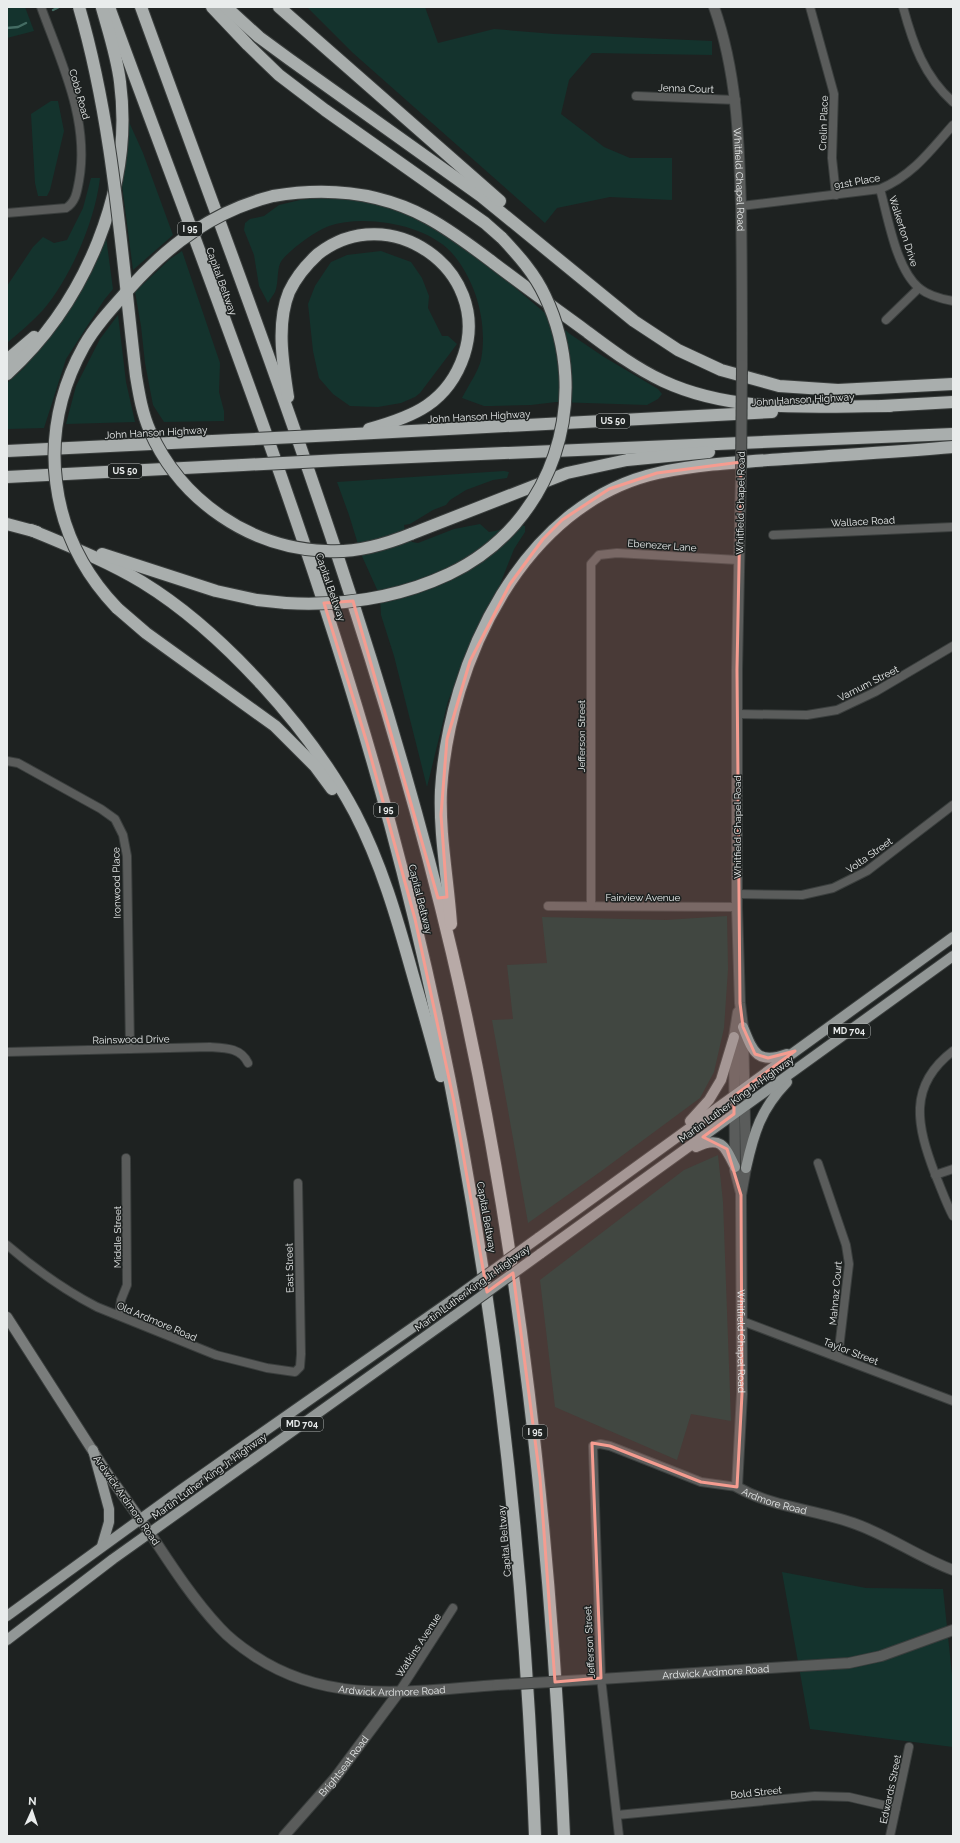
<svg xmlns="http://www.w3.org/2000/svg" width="960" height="1843" font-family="Raleway,sans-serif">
	<rect width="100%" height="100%" fill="#1e2221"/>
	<g fill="#14332d">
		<polygon points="7,7 25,7 34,31 7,38"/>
		<polygon points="307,7 425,7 438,43 494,29 554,34 712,41 712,55 592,53 569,80 561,114 604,147 630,158 672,158 672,200 610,197 557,208 545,223 353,53"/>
		<polygon points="51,101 58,101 64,131 50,190 47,196 38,196 35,183 31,114"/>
		<polygon points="129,122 143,153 173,235 133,270 120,170 125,123"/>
		<path d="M91,178H100C95,221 71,277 43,310C32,322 19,333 7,343V286L33,247L43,237L54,243L67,240L83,208Z"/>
		<path d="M338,196L369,200L404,213L450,237L480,258L570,334L604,357L658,389L662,394L658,399L647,405L556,402L531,405L491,406H484L462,398C468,386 478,372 481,360C488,323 476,280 451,252C425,224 364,214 329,226C314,232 292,248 282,260C276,268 279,283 275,292C273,296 270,299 268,303L259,286L254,255L244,230L245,223L250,219L264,216L279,205L300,200Z"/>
		<polygon points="106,237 113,289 104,300 66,359 44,428 7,429 7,383 24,368 70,307 93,269"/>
		<polygon points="182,251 220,363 219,392 224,411 224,421 164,422 153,405 145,363 141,326 135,292 170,259"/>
		<polygon points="381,251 411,262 422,278 429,296 428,308 442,336 448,336 457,344 420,393 415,397 401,403 378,407 350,406 333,394 319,378 313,351 308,304 315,286 331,262 347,255"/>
		<polygon points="118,315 126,382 135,422 66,424 76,386 100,339"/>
		<path d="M504,471L509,472L507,478L493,480L466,490L450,500L446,505L433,510L410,524L404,525L405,531L412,542L418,543L454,529L480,524L489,532C504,530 510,524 525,526V532L514,549L497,592L484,613L448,701L427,787L394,656L381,615L380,596L361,554L349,515L337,482Z"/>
		<polygon points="727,916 728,969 724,1028 714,1072 700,1098 600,1172 528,1223 492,1020 513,1019 507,965 547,963 542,917 666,920"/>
		<polygon points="718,1155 723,1202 731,1421 691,1414 677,1460 555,1407 540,1280 684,1170"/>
		<polygon points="782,1572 866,1588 943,1589 953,1684 953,1747 810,1729"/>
	</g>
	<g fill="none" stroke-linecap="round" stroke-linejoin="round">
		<g stroke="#446c63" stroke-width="2.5">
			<polyline points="53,10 59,7"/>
			<polyline points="7,28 18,27 26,23"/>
		</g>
		<defs>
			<g id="minor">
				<polyline points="810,7 834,94 832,158 836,195"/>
				<path d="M903,7C913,44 924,76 953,102"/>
				<polyline points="636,96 736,100"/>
				<path d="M880,189C888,217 896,269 919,288C929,296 941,299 953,301"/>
				<path d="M741,206L880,189C912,176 931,150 953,125"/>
				<path d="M7,213L66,208C76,202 77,191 79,181C90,121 61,62 41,7"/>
				<polyline points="886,320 919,288"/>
				<polyline points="773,535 953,527"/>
				<polyline points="737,714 807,715 837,710 875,692 953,646"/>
				<polyline points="7,761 18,763 101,809 115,819 123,835 127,856 130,1049"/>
				<polyline points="737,894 802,895 833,888 867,871 953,805"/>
				<polyline points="548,906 737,907"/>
				<polyline points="591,906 591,564 599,555 617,553 738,560"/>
				<path d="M953,1051C907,1086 917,1126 935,1174C941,1188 946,1203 953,1216"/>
				<path d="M7,1052L210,1047C226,1048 241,1048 248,1063"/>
				<polyline points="818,1163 846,1245 849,1264 838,1357"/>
				<polyline points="935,1175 953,1169"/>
				<path d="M7,1245C35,1269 64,1290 97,1307L216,1355L267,1368L295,1372L300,1367L301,1354L298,1183"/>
				<polyline points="119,1315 121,1300 127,1285 126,1158"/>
				<polyline points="742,1321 953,1401"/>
				<polyline points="399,1692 453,1608"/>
				<polyline points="617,1815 815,1796 849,1797 896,1808"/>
				<polyline points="619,1836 601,1678 593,1446 600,1444 610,1446 701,1482 737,1487"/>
				<polyline points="890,1836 909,1747"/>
			</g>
			<g id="tertiary">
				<path id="s1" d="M714,7C737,72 739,139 741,207C742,260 742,312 742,365"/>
				<path id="s2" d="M741,475L737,670V907L740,1003L743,1027L746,1168L741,1195L742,1394L737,1487C774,1508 814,1509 853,1523C888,1535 918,1557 953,1570"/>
				<polyline points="738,1012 734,1037 735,1170 741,1193"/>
				<path id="s3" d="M150,1533C171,1565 193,1599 220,1628C230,1639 241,1647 253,1655C328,1706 412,1691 497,1685"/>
				<path id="s4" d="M585,1680L849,1663L881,1656L953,1630"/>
				<path id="s5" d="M284,1836L335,1778L399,1692"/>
			</g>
			<polyline id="secondary" points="7,1317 107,1473 150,1533"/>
			<g id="primary">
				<path d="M743,1027C753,1052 757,1065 787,1054"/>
				<polyline points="690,1121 709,1100 721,1080 734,1037"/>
				<path d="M696,1147C721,1135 725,1146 735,1167"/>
				<path d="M746,1168C754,1132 761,1109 787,1082"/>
				<polyline points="538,1238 953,937"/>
				<polyline points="540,1254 953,956"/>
				<polyline points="93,1450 109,1509 109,1522 102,1546"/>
				<polyline points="7,1616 182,1489 452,1300"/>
				<polyline points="7,1640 113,1559 454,1316"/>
			</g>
			<g id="motorway">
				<path d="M109,7C208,277 315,546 390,824C479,1154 522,1495 535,1836"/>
				<path d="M141,7C254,319 376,629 452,953C520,1243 551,1539 564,1836"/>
				<polyline points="212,7 248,45 279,75 325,110 485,223 502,238"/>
				<polyline points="226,7 259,37 289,59 481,196 634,321 678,350 721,370 779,386 838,390 953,384"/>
				<polyline points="279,7 500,201"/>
				<path d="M273,196C327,187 380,192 428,218C452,231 474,248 495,264C525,287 556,309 586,331C610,349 635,368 663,381C734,414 814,406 890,406"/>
				<polyline points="7,360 34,337"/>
				<path d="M7,374C85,303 134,189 120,82C117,57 109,33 102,8"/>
				<path d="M288,397C283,364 276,324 289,292C296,277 306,265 318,254C389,198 492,270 464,355C448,403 413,417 369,429"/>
				<polyline points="882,406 953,402"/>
				<polyline points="336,435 772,412"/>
				<polyline points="7,451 233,440"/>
				<polyline points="341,460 953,434"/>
				<polyline points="7,477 243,465"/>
				<polyline points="7,524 37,532"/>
				<path d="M31,530C69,546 107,561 142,582C222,631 311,730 355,813C381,863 397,918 412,972C422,1007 432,1041 441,1076"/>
				<polyline points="411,534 567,473 627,460 709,452"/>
				<polyline points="102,554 216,591 257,600 286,603"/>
				<polyline points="117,608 146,633 275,726 315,766 332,789"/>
				<path d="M451,924C448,879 439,835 441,790C449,662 523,503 658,473C699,464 742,462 784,459C840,455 897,452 953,447"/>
			</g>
		</defs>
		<use href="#minor" stroke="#3a3e3d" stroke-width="10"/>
		<use href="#tertiary" stroke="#3a3e3d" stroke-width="12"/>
		<use href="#secondary" stroke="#3a3e3d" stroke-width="12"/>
		<use href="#primary" stroke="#3a3e3d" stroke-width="12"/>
		<use href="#motorway" stroke="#3a3e3d" stroke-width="14"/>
		<use href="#minor" stroke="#5a5c5b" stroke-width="8"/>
		<use href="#tertiary" stroke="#5a5c5b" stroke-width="10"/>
		<use href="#secondary" stroke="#7a7d7c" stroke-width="10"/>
		<use href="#primary" stroke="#929796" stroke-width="10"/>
		<use href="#motorway" stroke="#a9aead" stroke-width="12"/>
		<defs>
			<g id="tertiary-bridge">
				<polyline points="741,475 742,365"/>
				<polyline points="497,1685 585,1680"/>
			</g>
			<g id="primary-bridge">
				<polyline points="452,1300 538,1238"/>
				<polyline points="454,1316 540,1254"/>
			</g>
			<g id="motorway-bridge">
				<path d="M79,7C114,127 121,252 136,376C139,394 142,413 150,431C181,501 250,548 326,551C355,553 384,545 411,534"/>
				<polyline points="233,440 336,435"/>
				<polyline points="243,465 341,460"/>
				<path d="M286,603C341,606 398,598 449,574C553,525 594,399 545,296C535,274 518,255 502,238"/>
				<path d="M117,608C48,536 35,434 84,346C96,325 113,307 129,289C169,244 214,211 273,196"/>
			</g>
		</defs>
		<use href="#tertiary-bridge" stroke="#3a3e3d" stroke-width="12" stroke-linecap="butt"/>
		<use href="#primary-bridge" stroke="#3a3e3d" stroke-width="12" stroke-linecap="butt"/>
		<use href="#motorway-bridge" stroke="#3a3e3d" stroke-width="14" stroke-linecap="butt"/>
		<use href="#tertiary-bridge" stroke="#5a5c5b" stroke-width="10"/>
		<use href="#primary-bridge" stroke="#929796" stroke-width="10"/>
		<use href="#motorway-bridge" stroke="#a9aead" stroke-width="12"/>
	</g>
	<path fill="#f59c90" fill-opacity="0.2" stroke="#f59c90" stroke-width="3" stroke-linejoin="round" d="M741,462L737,670L740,1003L743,1027L755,1054L768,1058L795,1051L734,1096V1114L703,1137L727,1149L741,1195L742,1394L737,1487L701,1482L610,1446L592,1443L601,1678L555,1682L540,1478L513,1273L487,1292L454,1102L415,919L367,743L324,603L353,601L438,898L447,897L441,815L447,739L470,661L510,584L543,539L562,520L609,489L657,473Z"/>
	<g text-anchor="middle" stroke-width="3" stroke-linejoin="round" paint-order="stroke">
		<g fill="#1e2221" stroke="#acafaf" stroke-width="1">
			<rect x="178" y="222" width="24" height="14" rx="3"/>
			<rect x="596" y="414" width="34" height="14" rx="3"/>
			<rect x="108" y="464" width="34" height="14" rx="3"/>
			<rect x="374" y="803" width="24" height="14" rx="3"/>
			<rect x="828" y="1024" width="42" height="14" rx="3"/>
			<rect x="281" y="1417" width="42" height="14" rx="3"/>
			<rect x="523" y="1425" width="24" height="14" rx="3"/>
		</g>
		<g font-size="9" font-weight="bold" fill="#e9ecec">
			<text x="190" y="232">I 95</text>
			<text x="613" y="424">US 50</text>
			<text x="125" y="474">US 50</text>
			<text x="386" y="813">I 95</text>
			<text x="849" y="1034">MD 704</text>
			<text x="302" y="1427">MD 704</text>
			<text x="535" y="1435">I 95</text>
		</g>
		<g font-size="10" fill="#e9ecec" stroke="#1e2221">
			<text transform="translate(686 88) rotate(2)" y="4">Jenna Court</text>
			<text transform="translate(80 94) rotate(74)" y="4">Cobb Road</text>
			<text transform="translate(823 123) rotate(-88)" y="4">Crelin Place</text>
			<text dy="4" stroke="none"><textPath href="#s1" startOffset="175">Whitfield Chapel Road</textPath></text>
			<text transform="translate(857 181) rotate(-10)" y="4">91st Place</text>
			<text transform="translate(904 231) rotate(72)" y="4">Walkerton Drive</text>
			<text transform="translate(222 281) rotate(70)" y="4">Capital Beltway</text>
			<text transform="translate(803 399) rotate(-3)" y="4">John Hanson Highway</text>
			<text transform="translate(479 416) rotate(-3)" y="4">John Hanson Highway</text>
			<text transform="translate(156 432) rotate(-3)" y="4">John Hanson Highway</text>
			<text transform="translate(740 503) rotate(-89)" y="4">Whitfield Chapel Road</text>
			<text transform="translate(863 521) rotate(-3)" y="4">Wallace Road</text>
			<text transform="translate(662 545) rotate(4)" y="4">Ebenezer Lane</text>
			<text transform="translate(331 587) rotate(71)" y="4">Capital Beltway</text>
			<text transform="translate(868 683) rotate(-27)" y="4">Varnum Street</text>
			<text transform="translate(581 736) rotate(-90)" y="4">Jefferson Street</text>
			<text transform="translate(737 827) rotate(-90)" y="4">Whitfield Chapel Road</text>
			<text transform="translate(869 855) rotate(-35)" y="4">Volta Street</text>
			<text transform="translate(116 883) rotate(-91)" y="4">Ironwood Place</text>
			<text x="643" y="901">Fairview Avenue</text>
			<text transform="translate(421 899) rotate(76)" y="4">Capital Beltway</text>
			<text transform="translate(131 1039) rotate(-1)" y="4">Rainswood Drive</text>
			<text transform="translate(736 1099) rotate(-36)" y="4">Martin Luther King Jr. Highway</text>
			<text transform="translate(487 1217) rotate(80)" y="4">Capital Beltway</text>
			<text transform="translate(117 1237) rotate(-90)" y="4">Middle Street</text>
			<text transform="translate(289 1268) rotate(-91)" y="4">East Street</text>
			<text transform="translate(472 1288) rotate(-36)" y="4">Martin Luther King Jr. Highway</text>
			<text transform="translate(835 1293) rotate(-85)" y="4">Mahnaz Court</text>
			<text transform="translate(157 1321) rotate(23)" y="4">Old Ardmore Road</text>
			<text dy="4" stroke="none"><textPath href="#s2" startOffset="867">Whitfield Chapel Road</textPath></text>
			<text transform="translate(851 1351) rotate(21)" y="4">Taylor Street</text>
			<text transform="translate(209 1476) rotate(-36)" y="4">Martin Luther King Jr. Highway</text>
			<text transform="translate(127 1500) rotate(55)" y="4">Ardwick Ardmore Road</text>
			<text dy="4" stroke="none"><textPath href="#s2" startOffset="1053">Ardmore Road</textPath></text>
			<text transform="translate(504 1541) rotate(-95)" y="4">Capital Beltway</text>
			<text transform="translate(589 1642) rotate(-93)" y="4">Jefferson Street</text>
			<text transform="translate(418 1645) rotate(-57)" y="4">Watkins Avenue</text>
			<text dy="4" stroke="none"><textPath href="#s4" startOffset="131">Ardwick Ardmore Road</textPath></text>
			<text dy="4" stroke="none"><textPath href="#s3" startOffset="307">Ardwick Ardmore Road</textPath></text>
			<text dy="4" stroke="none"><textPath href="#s5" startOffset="92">Brightseat Road</textPath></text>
			<text transform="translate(890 1789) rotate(-78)" y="4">Edwards Street</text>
			<text transform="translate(756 1792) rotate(-6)" y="4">Bold Street</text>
		</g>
	</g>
	<rect width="960" height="1843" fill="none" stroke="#e9ecec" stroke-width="16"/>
	<g transform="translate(32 1811) rotate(3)" stroke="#1e2221" stroke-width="3" paint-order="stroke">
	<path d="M0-3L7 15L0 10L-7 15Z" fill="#e9ecec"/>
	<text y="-6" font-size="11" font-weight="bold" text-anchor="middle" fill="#e9ecec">N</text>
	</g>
</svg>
